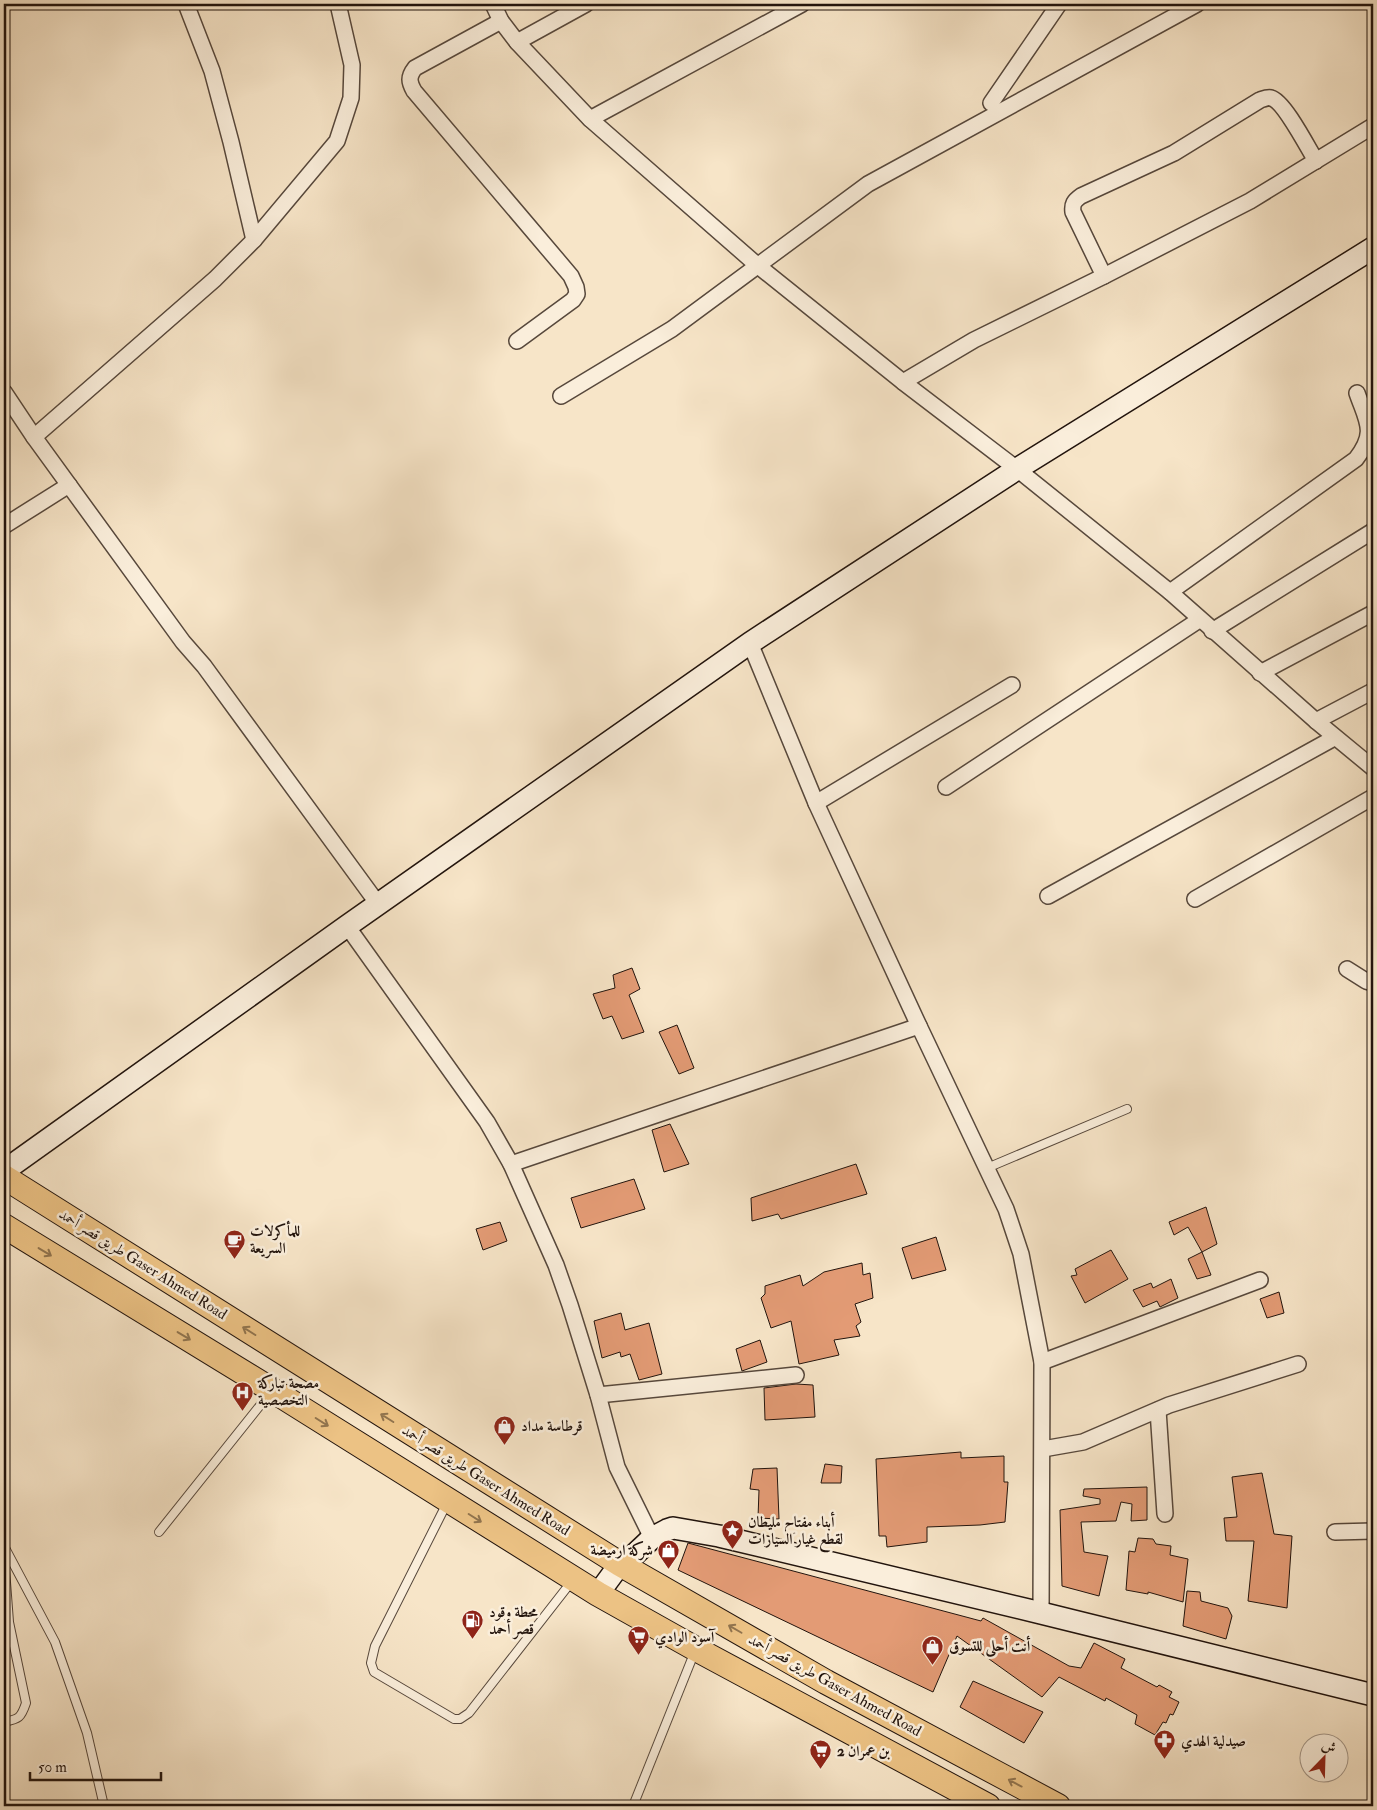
<svg xmlns="http://www.w3.org/2000/svg" width="1377" height="1810" font-family="'IM FELL Double Pica',Amiri,serif">
	<rect width="100%" height="100%" fill="#f7e5c8"/>
	<filter id="stains"><feTurbulence type="fractalNoise" baseFrequency=".004" numOctaves="4"/><feColorMatrix values="0 0 0 0 .2 0 0 0 0 .09 0 0 0 0 .02 0 0 0 .5 -.17"/></filter>
	<radialGradient id="worn" r=".72"><stop offset=".6" stop-color="#630" stop-opacity="0"/><stop offset="1" stop-color="#630" stop-opacity=".3"/></radialGradient>
	<g fill="#e39b75" stroke="#22140d">
		<polygon points="632,968 640,989 629,995 644,1032 622,1039 612,1016 603,1019 593,994 615,988 613,975"/>
		<polygon points="677,1025 694,1068 679,1074 659,1032"/>
		<polygon points="670,1124 689,1164 664,1172 652,1130"/>
		<polygon points="856,1164 867,1194 781,1219 778,1214 752,1221 751,1198"/>
		<polygon points="634,1179 645,1209 581,1228 571,1198"/>
		<polygon points="1206,1207 1217,1244 1202,1252 1188,1227 1174,1235 1169,1222"/>
		<polygon points="500,1222 507,1241 483,1250 476,1229"/>
		<polygon points="936,1237 946,1270 912,1279 902,1248"/>
		<polygon points="1111,1250 1128,1279 1085,1303 1071,1276 1077,1275 1075,1269"/>
		<polygon points="1202,1252 1211,1275 1197,1279 1188,1259"/>
		<polygon points="862,1263 863,1275 870,1273 873,1298 855,1304 861,1322 856,1326 860,1336 834,1340 839,1355 799,1364 791,1321 771,1328 761,1298 765,1294 765,1286 800,1275 803,1286 824,1272"/>
		<polygon points="1171,1279 1178,1298 1160,1307 1157,1301 1143,1307 1133,1290 1151,1283 1153,1288"/>
		<polygon points="1279,1292 1284,1313 1267,1318 1260,1299"/>
		<polygon points="621,1313 625,1330 649,1323 662,1374 639,1380 630,1354 621,1357 620,1352 602,1358 594,1321"/>
		<polygon points="760,1340 767,1362 742,1371 736,1349"/>
		<polygon points="796,1384 813,1385 815,1417 765,1420 764,1388"/>
		<polygon points="961,1452 961,1458 1004,1456 1004,1482 1008,1482 1005,1522 980,1525 927,1527 927,1542 887,1547 886,1536 879,1536 876,1459"/>
		<polygon points="825,1464 842,1466 841,1483 821,1483"/>
		<polygon points="777,1468 779,1519 758,1518 759,1490 750,1489 753,1469"/>
		<polygon points="1262,1473 1274,1534 1292,1536 1287,1608 1248,1601 1254,1541 1226,1541 1224,1518 1237,1517 1232,1477"/>
		<polygon points="1147,1487 1147,1520 1131,1521 1132,1504 1121,1502 1116,1521 1081,1522 1084,1552 1108,1556 1099,1596 1062,1586 1060,1510 1100,1504 1100,1499 1083,1496 1084,1489"/>
		<polygon points="1138,1538 1153,1539 1156,1544 1171,1546 1170,1555 1188,1559 1183,1602 1148,1592 1148,1594 1126,1590 1129,1551 1135,1552"/>
		<polygon points="688,1543 981,1621 983,1618 1069,1666 1081,1668 1094,1643 1125,1659 1121,1668 1157,1687 1159,1685 1172,1692 1169,1697 1179,1702 1173,1715 1170,1714 1166,1723 1163,1722 1155,1735 1135,1724 1137,1715 1106,1698 1105,1701 1059,1677 1042,1697 957,1636 933,1692 678,1570"/>
		<polygon points="1187,1591 1200,1592 1201,1601 1228,1608 1232,1616 1226,1639 1183,1626"/>
		<polygon points="973,1681 1043,1712 1024,1743 960,1707"/>
	</g>
	<g fill="none" stroke-linecap="round" stroke-linejoin="round">
		<defs>
			<g id="lane">
				<polyline points="987,1168 1127,1109"/>
				<polyline points="447,1503 375,1646 371,1663 374,1672 454,1719 460,1719 469,1713 572,1581"/>
				<polyline points="159,1532 270,1393"/>
				<polyline points="4,1546 55,1642 87,1733 104,1806"/>
				<path d="M4,1556L9,1622L26,1703C21,1718 19,1719 4,1722"/>
				<polyline points="633,1806 695,1651"/>
			</g>
			<g id="street">
				<polyline points="186,4 212,71 231,142 254,240"/>
				<polyline points="493,4 501,21 517,42 590,119 757,265 903,382 1017,469 1170,592 1316,721 1373,768"/>
				<path d="M501,21L415,68C408,77 409,82 414,91L571,276L576,287L577,294L573,300L517,341"/>
				<polyline points="517,42 586,4"/>
				<polyline points="991,103 1059,4"/>
				<polyline points="590,119 802,4"/>
				<path d="M1104,276L1073,212C1072,204 1074,201 1081,196L1174,153L1260,100C1263,99 1268,97 1271,98C1284,101 1308,148 1316,161"/>
				<polyline points="903,382 974,340 1104,276 1250,201 1373,126"/>
				<polyline points="4,392 34,437 183,642 204,666 378,904"/>
				<polyline points="561,396 672,329 868,184 1197,4"/>
				<polyline points="34,437 215,279 254,240 337,141 351,98 352,65 338,4"/>
				<polyline points="4,526 69,485"/>
				<path d="M1170,592L1356,459C1377,432 1367,422 1357,393"/>
				<polyline points="1212,631 1373,531"/>
				<polyline points="750,643 816,803 919,1026 1006,1209 1021,1254 1042,1362 1041,1613"/>
				<polyline points="1260,673 1373,613"/>
				<polyline points="1316,721 1373,691"/>
				<polyline points="946,787 1199,620"/>
				<polyline points="816,803 1012,685"/>
				<polyline points="1048,896 1334,738"/>
				<polyline points="1195,899 1373,797"/>
				<polyline points="347,926 487,1122 511,1164 556,1265 570,1305 598,1395 617,1467 652,1538"/>
				<polyline points="1347,969 1366,981 1373,983"/>
				<polyline points="511,1164 919,1026"/>
				<polyline points="1042,1362 1260,1280"/>
				<polyline points="598,1395 796,1375"/>
				<polyline points="1158,1410 1165,1514"/>
				<polyline points="1043,1449 1083,1442 1169,1405 1298,1364"/>
				<polyline points="1335,1532 1373,1531"/>
			</g>
			<g id="secondary">
				<polyline points="4,1171 347,926 750,643 1017,469 1373,248"/>
				<polyline points="598,1594 620,1564 633,1556 652,1538 667,1530 673,1528 719,1536 1041,1613 1373,1695"/>
			</g>
			<g id="primary">
				<polyline points="4,1177 620,1564 826,1682 1058,1806"/>
				<polyline points="4,1226 272,1390 598,1594 696,1649 988,1806"/>
			</g>
		</defs>
		<use href="#lane" stroke="#57483c" stroke-width="10"/>
		<use href="#street" stroke="#57483c" stroke-width="18"/>
		<use href="#secondary" stroke="#22140d" stroke-width="24"/>
		<use href="#primary" stroke="#22140d" stroke-width="26"/>
		<use href="#lane" stroke="#faeedb" stroke-width="8"/>
		<use href="#street" stroke="#faeedb" stroke-width="15"/>
		<use href="#secondary" stroke="#faeedb" stroke-width="21"/>
		<use href="#primary" stroke="#ecc284" stroke-width="24"/>
	</g>
	<defs><path id="oneway-shaft" d="M-6 0H5M1.5-3L5.5 0L1.5 3" fill="none" stroke-width="1.6" stroke-linecap="round" stroke-linejoin="round" transform="scale(1.25)"/></defs>
	<g stroke="#91744e">
		<use href="#oneway-shaft" transform="translate(45 1252) rotate(31)"/>
		<use href="#oneway-shaft" transform="translate(249 1331) rotate(-148)"/>
		<use href="#oneway-shaft" transform="translate(184 1336) rotate(31)"/>
		<use href="#oneway-shaft" transform="translate(387 1418) rotate(-148)"/>
		<use href="#oneway-shaft" transform="translate(322 1422) rotate(32)"/>
		<use href="#oneway-shaft" transform="translate(475 1518) rotate(32)"/>
		<use href="#oneway-shaft" transform="translate(735 1629) rotate(-150)"/>
		<use href="#oneway-shaft" transform="translate(1015 1783) rotate(-152)"/>
	</g>
	<defs>
		<symbol id="cafe-pin" viewBox="-11 -11 22 30"><path d="M0 17L-7.5 6A9.5 9.5 0 1 1 7.5 6Z" fill="#8f2418" stroke="#faeedb"/><path d="M-5.5-4.5H6V0H3Q3 3.5 0 3.5H-2.5Q-5.5 3.5-5.5 0ZM3-3.2v2h1.7v-2ZM-6 4.5H4V6H-6Z" fill="#fff"/></symbol>
		<symbol id="hospital-pin" viewBox="-11 -11 22 30"><path d="M0 17L-7.5 6A9.5 9.5 0 1 1 7.5 6Z" fill="#8f2418" stroke="#faeedb"/><path d="M-5-5h3v3.5h4V-5h3V5h-3V1.5h-4V5h-3Z" fill="#fff"/></symbol>
		<symbol id="shop-pin" viewBox="-11 -11 22 30"><path d="M0 17L-7.5 6A9.5 9.5 0 1 1 7.5 6Z" fill="#8f2418" stroke="#faeedb"/><path d="M-5-2.5h2.3a2.7 3.5 0 0 1 5.4 0H5L5.5 6h-11ZM-1.5-2.5h3a1.5 2.3 0 0 0-3 0Z" fill="#fff"/></symbol>
		<symbol id="sight-pin" viewBox="-11 -11 22 30"><path d="M0 17L-7.5 6A9.5 9.5 0 1 1 7.5 6Z" fill="#8f2418" stroke="#faeedb"/><path d="M0-6L1.8-2.2L6-1.7L2.9 1.2L3.7 5.4L0 3.3L-3.7 5.4L-2.9 1.2L-6-1.7L-1.8-2.2Z" fill="#fff"/></symbol>
		<symbol id="fuel-pin" viewBox="-11 -11 22 30"><path d="M0 17L-7.5 6A9.5 9.5 0 1 1 7.5 6Z" fill="#8f2418" stroke="#faeedb"/><path d="M-5.5-6h7V0h2V4h1.3V-2.5L3-4.5l.8-.8L6-3V5H2.5V1h-1V6h-7ZM-4.2-4.7v3.2H.2V-4.7Z" fill="#fff"/></symbol>
		<symbol id="supermarket-pin" viewBox="-11 -11 22 30"><path d="M0 17L-7.5 6A9.5 9.5 0 1 1 7.5 6Z" fill="#8f2418" stroke="#faeedb"/><path d="M-6-5.5h2.5l.6 2H6L4.5 2H-2.5L-4.4-4H-6ZM-1.5 3.2a1.3 1.3 0 1 0 .1 0ZM3 3.2a1.3 1.3 0 1 0 .1 0Z" fill="#fff"/></symbol>
		<symbol id="pharmacy-pin" viewBox="-11 -11 22 30"><path d="M0 17L-7.5 6A9.5 9.5 0 1 1 7.5 6Z" fill="#8f2418" stroke="#faeedb"/><path d="M-2-6h4v4h4v4h-4v4h-4v-4h-4v-4h4Z" fill="#fff"/></symbol>
	</defs>
	<g fill-rule="evenodd">
		<use href="#cafe-pin" x="222" y="1228" width="25" height="34"/>
		<use href="#hospital-pin" x="230" y="1380" width="25" height="34"/>
		<use href="#shop-pin" x="492" y="1414" width="25" height="34"/>
		<use href="#sight-pin" x="720" y="1518" width="25" height="34"/>
		<use href="#shop-pin" x="656" y="1538" width="25" height="34"/>
		<use href="#fuel-pin" x="460" y="1608" width="25" height="34"/>
		<use href="#supermarket-pin" x="626" y="1624" width="25" height="34"/>
		<use href="#shop-pin" x="920" y="1634" width="25" height="34"/>
		<use href="#pharmacy-pin" x="1152" y="1728" width="25" height="34"/>
		<use href="#supermarket-pin" x="808" y="1738" width="25" height="34"/>
	</g>
	<g text-anchor="middle" stroke-width="5" stroke-linejoin="round" paint-order="stroke">
		<g font-size="15" font-weight="bold" fill="#22140d" stroke="#faeedb" text-anchor="start">
			<text x="250" y="1236">للمأكرلات<tspan x="250" dy="17">السريعة</tspan></text>
			<text x="258" y="1388">مصحة تباركة<tspan x="258" dy="17">التخصصية</tspan></text>
			<text x="521" y="1431">قرطاسة مداد</text>
			<text x="748" y="1527">أبناء مفتاح مليطان<tspan x="748" dy="17">لقطع غيار السيارات</tspan></text>
			<text x="653" y="1555" text-anchor="end">شركة ارميضة</text>
			<text x="489" y="1617">محطة وقود<tspan x="489" dy="17">قصر أحمد</tspan></text>
			<text x="655" y="1642">آسود الوادي</text>
			<text x="949" y="1651">أنت أحلى للتسوق</text>
			<text x="1181" y="1746">صيدلية الهدي</text>
			<text x="837" y="1756">بن عمران 2</text>
		</g>
		<g font-size="15" fill="#22140d" stroke="#faeedb">
			<text transform="translate(143 1264) rotate(32)" y="5">طريق قصر أحمد Gaser Ahmed Road</text>
			<text transform="translate(486 1480) rotate(32)" y="5">طريق قصر أحمد Gaser Ahmed Road</text>
			<text transform="translate(835 1685) rotate(29)" y="5">طريق قصر أحمد Gaser Ahmed Road</text>
		</g>
	</g>
	<rect width="1377" height="1810" fill="none" stroke="#f7e5c8" stroke-width="20"/>
	<rect x="5" y="5" width="1367" height="1800" fill="none" stroke="#22140d" stroke-width="2.5"/>
	<rect x="10" y="10" width="1357" height="1790" fill="none" stroke="#22140d"/>
	<g transform="translate(1324 1758) rotate(23)"><circle r="24" fill="#faeedb" stroke="#a49789"/>
	<path d="M0-4L9 19L0 12L-9 19Z" fill="#8f2418"/>
	<text y="-8" font-size="14" font-weight="bold" text-anchor="middle" fill="#22140d">ش</text>
	</g>
	<path d="M30 1772v8h131v-8" fill="none" stroke="#22140d" stroke-width="2.5"/>
	<text x="38" y="1772" font-size="15" fill="#22140d" stroke="#faeedb" stroke-width="4" paint-order="stroke">50 m</text>
	<rect width="100%" height="100%" filter="url(#stains)"/>
	<rect width="100%" height="100%" fill="url(#worn)"/>
</svg>
